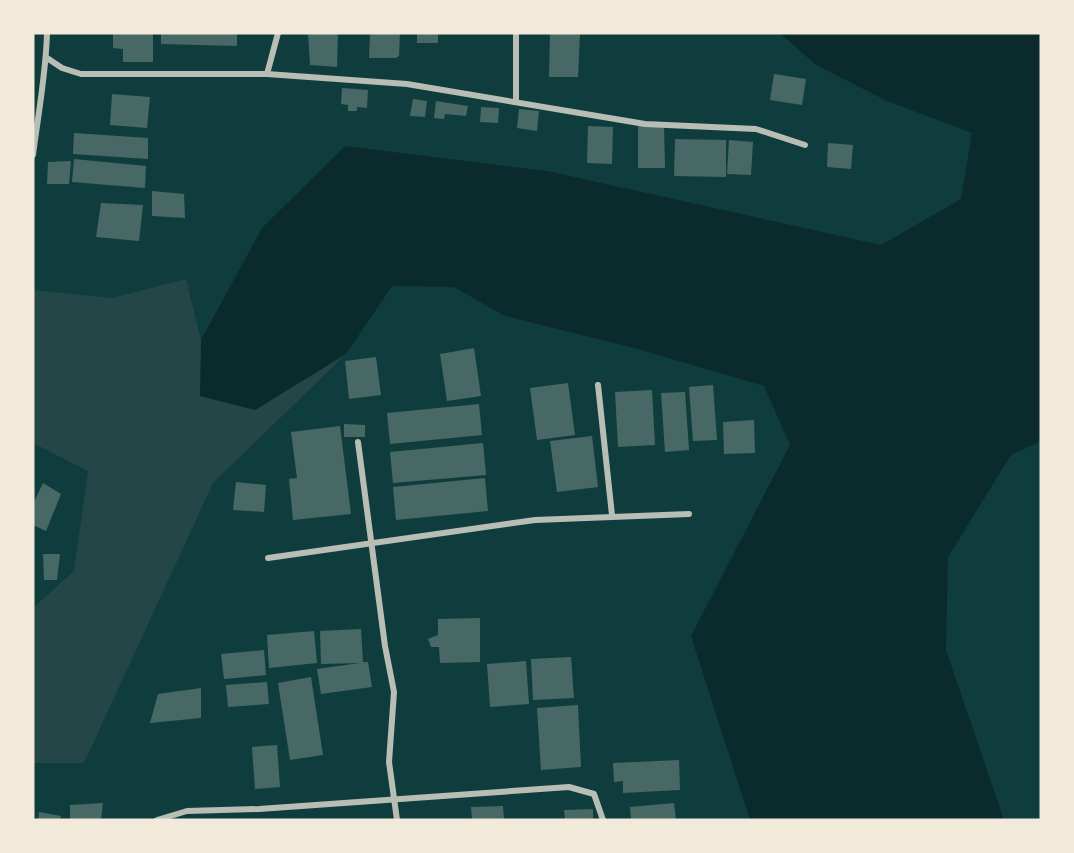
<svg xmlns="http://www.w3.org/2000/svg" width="1074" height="853" font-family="'Source Sans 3',sans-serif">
	<rect width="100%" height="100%" fill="#0f3d3e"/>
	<polygon fill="#244646" points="186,279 201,340 201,395 255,410 346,354 213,483 84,763 33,763 33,608 74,571 88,471 33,443 33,290 112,298"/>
	<polygon fill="#0a2a2b" points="780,33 1041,33 1041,441 1011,455 948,557 946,650 1004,820 750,820 691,636 790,445 764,386 638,349 505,316 454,287 392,286 346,354 255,410 200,396 201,340 262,228 345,146 547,171 881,245 961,199 972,133 887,101 816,65"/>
	<g fill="#486865">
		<polygon points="113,33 153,33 153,62 123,62 123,49 113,48"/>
		<polygon points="161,33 237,33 237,46 161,44"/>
		<polygon points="308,33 338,33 337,67 310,65"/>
		<polygon points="370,33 400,33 399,56 396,58 369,58"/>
		<rect x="417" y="33" width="21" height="10"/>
		<polygon points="550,33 580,33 578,77 549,77"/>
		<polygon points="774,74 806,79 802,105 770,100"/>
		<polygon points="342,88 368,90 367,108 357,107 357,111 348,111 348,105 341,104"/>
		<polygon points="112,94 150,97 147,128 110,125"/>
		<polygon points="413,99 427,101 425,117 410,116"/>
		<polygon points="436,101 468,106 466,116 445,114 444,119 434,118"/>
		<polygon points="481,107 499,108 498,123 480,122"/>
		<polygon points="519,109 539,111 537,131 517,128"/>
		<polygon points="638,125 664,126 665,168 638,168"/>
		<polygon points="588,126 613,127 612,164 587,163"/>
		<polygon points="74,133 148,138 148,159 73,154"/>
		<polygon points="675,139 726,140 726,177 674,176"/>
		<polygon points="729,140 753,142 751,175 727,174"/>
		<polygon points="828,143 853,145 851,169 827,167"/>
		<polygon points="74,159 146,166 145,188 72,182"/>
		<polygon points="71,161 69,184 47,184 48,162"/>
		<polygon points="152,191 184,194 185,218 152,216"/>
		<polygon points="101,203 143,205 139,241 96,237"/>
		<polygon points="474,348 481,396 447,401 440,354"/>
		<polygon points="376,357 381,395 349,399 345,361"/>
		<polygon points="568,383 575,435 537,440 530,388"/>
		<polygon points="713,385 717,440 693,441 689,387"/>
		<polygon points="652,390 655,445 618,447 615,392"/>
		<polygon points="685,392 689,450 665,452 661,393"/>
		<polygon points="479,404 482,435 390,444 387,413"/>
		<polygon points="754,420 755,453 724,454 723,422"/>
		<polygon points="344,424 365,425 365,437 344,437"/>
		<polygon points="340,426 351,514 293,520 289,479 297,478 291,432"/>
		<polygon points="592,436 598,487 557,492 550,441"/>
		<polygon points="483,443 486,475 393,483 390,452"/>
		<polygon points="485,478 488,511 396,520 393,487"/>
		<polygon points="236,482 266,485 264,512 233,510"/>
		<polygon points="43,483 61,494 46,531 33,525 33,504"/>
		<polygon points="43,554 60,554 57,580 44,580"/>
		<polygon points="480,618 480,662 440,663 439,647 431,647 428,639 438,635 438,619"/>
		<polygon points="361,629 363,662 368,662 372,687 321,694 317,669 360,663 321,664 320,631"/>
		<polygon points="314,631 317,663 269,668 267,635"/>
		<polygon points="264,650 266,675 224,679 221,654"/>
		<polygon points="571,657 574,698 533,700 531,659"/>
		<polygon points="526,661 529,704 490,707 487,664"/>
		<polygon points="311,677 323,755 290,760 278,683"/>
		<polygon points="267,682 269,704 228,707 226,685"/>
		<polygon points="201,688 201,718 150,723 158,694"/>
		<polygon points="578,705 581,767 541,770 537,708"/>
		<polygon points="277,745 280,787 255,789 252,747"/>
		<polygon points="679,760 680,790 623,793 623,781 614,782 613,763"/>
		<polygon points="103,803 101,820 70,820 70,805"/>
		<polygon points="674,803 676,820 631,820 630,807"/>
		<polygon points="503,806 504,820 472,820 471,807"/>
		<polygon points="593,809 593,820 565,820 564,810"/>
		<polygon points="39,812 61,816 60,820 38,820"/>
	</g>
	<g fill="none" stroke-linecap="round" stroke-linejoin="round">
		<g stroke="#b8beb3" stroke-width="6">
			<polyline points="47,58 62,68 81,74 267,74 407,84 645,124 756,129 805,145"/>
			<polyline points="267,74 278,33"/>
			<polyline points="516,102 516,33"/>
			<path d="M33,155C38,115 46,74 47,33"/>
			<polyline points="598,385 612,515"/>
			<polyline points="358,442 385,646 394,692 389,762 397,820"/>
			<polyline points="268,558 535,520 689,514"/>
			<polyline points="157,820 187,811 259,809 569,787 594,794 603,820"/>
		</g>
	</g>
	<rect width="1074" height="853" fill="none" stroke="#f1e9da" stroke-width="69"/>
</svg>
